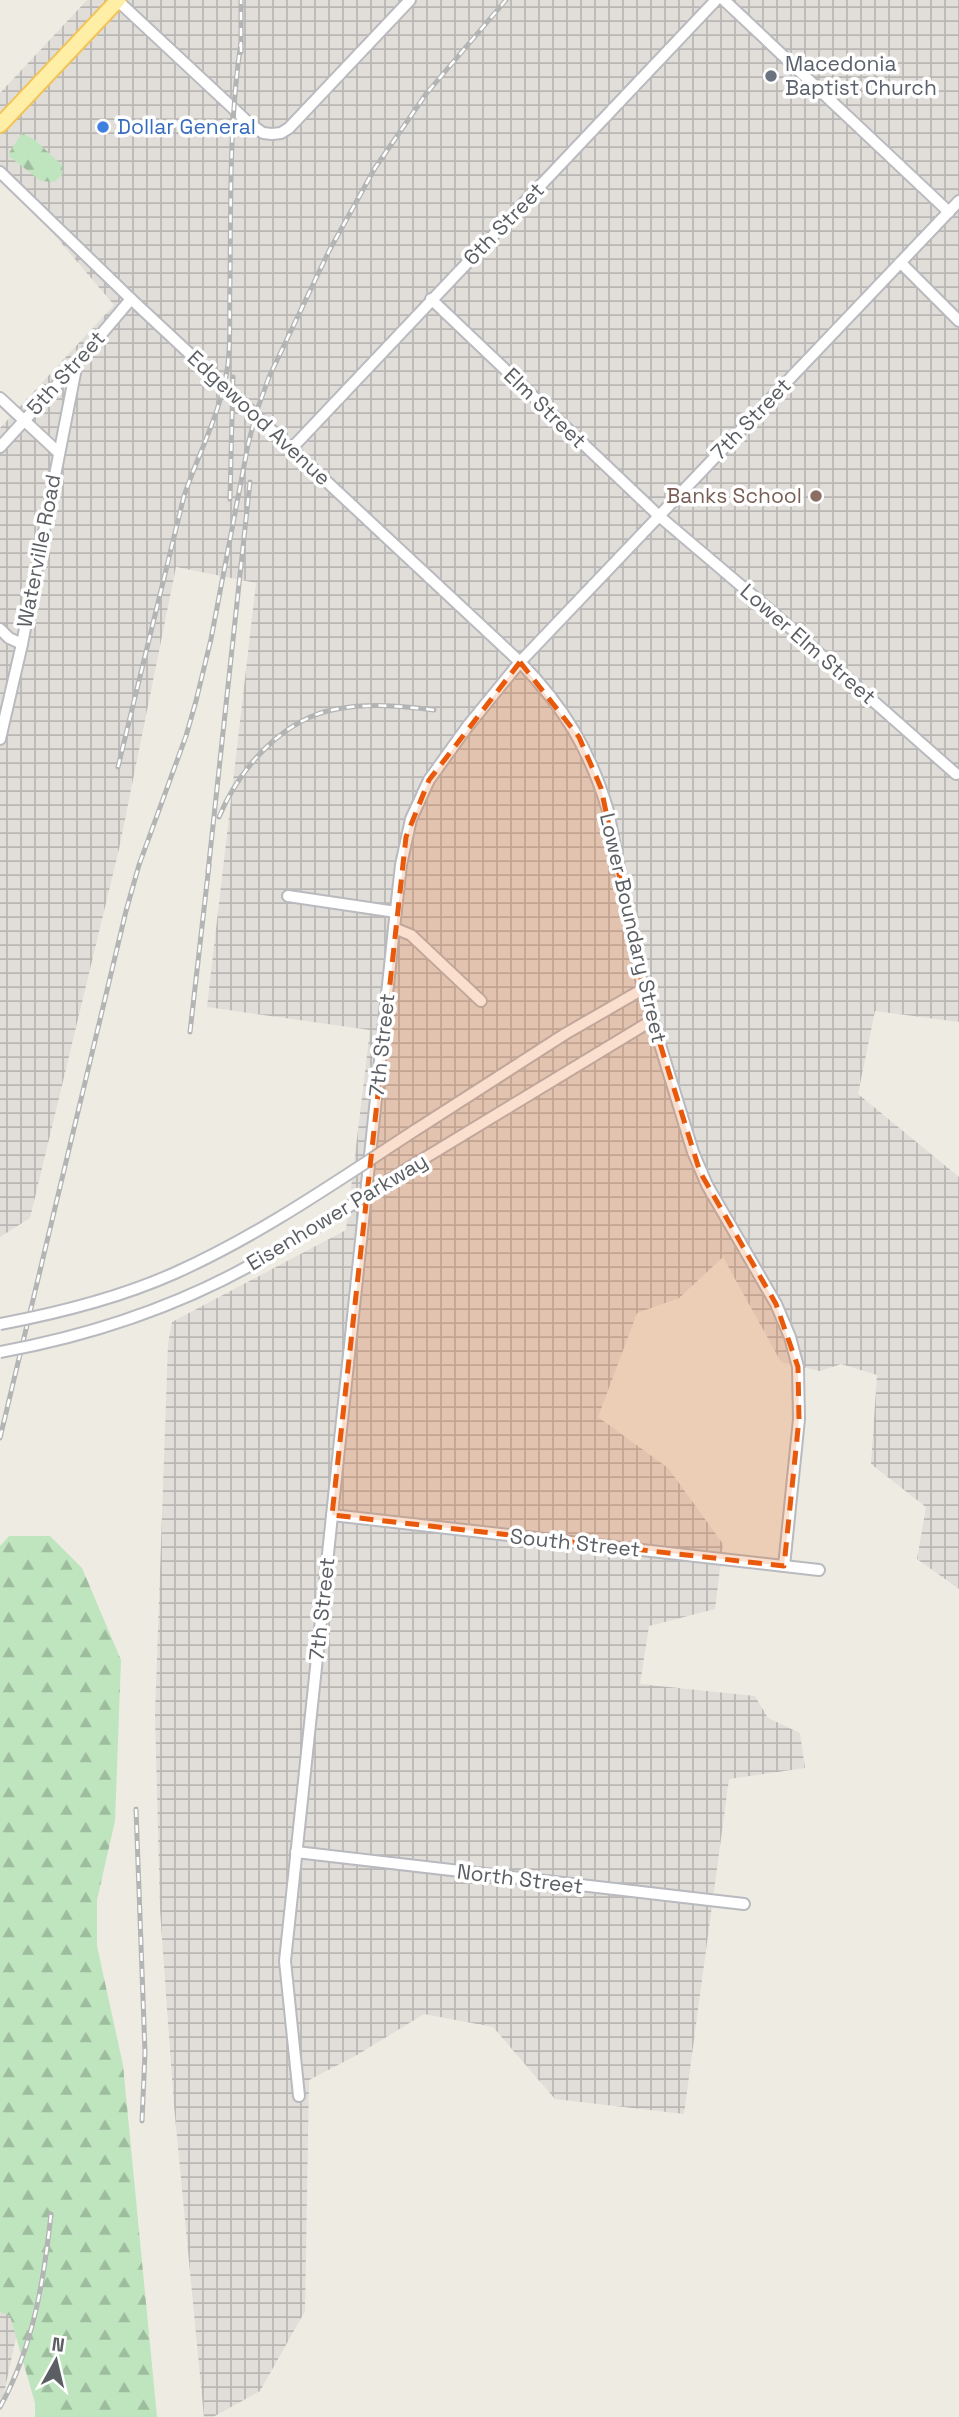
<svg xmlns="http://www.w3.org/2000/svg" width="959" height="2417" font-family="'Space Grotesk',sans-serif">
	<defs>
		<pattern id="industrial-grid" width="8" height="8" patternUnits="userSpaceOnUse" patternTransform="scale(1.75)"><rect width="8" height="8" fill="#e1deda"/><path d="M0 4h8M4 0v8" fill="none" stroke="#b9b7b4"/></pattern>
		<pattern id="forest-firs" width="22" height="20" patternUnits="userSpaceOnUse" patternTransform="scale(1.75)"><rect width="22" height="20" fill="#bfe5be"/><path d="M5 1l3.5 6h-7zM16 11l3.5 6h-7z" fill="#9ebd9e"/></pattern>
	</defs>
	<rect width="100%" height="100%" fill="#eeebe2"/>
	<g fill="url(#industrial-grid)">
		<polygon points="87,0 959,0 959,1022 875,1011 858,1094 959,1177 959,1589 917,1559 926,1507 871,1464 877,1375 841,1364 820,1371 781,1362 723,1257 679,1298 637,1313 598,1417 668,1468 723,1544 715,1609 649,1626 640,1684 755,1696 768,1718 800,1733 805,1768 729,1779 684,2114 555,2099 493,2027 424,2014 357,2055 309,2080 305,2311 260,2391 213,2417 204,2417 174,2106 160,1910 155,1715 168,1344 172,1322 346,1230 370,1030 207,1007 256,583 176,567 119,849 30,1218 0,1237 0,428 114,305 0,171 0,93"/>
		<polygon points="0,2310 21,2314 0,2412"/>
	</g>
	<g fill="url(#forest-firs)">
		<polygon points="22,133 35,140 63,166 62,175 54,182 41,181 10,157 9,153"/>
		<polygon points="9,1536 50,1536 82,1568 121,1660 115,1821 97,1900 97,1946 123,2065 157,2417 35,2417 35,2403 10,2316 0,2312 0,1546"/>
	</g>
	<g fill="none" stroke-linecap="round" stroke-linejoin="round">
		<defs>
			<g id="minor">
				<polyline points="117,0 250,124 263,133 272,134 281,133 289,128 410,0"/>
				<polyline points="724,0 949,212"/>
				<path d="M0,172L131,299L520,662C564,707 590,750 608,811L643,989L693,1152L707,1185L776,1304L790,1337L798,1367L799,1419L784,1566"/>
				<polyline points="901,263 959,321"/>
				<polyline points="431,299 659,516 778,617 956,774"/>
				<polyline points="0,398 58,452"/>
				<polyline points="0,447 77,363 131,299"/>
				<polyline points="292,448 716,0"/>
				<polyline points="0,629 9,638 22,644"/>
				<polyline points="0,739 22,644 77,363"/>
				<polyline points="288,896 396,912"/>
				<polyline points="394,928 411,935 481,1001"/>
				<polyline points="414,1131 565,1034 643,989"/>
				<polyline points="410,1167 651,1021"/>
				<polyline points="332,1515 819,1570"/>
				<polyline points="296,1852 744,1904"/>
				<polyline points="299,2096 285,1961 394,928 401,865 411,819 429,780 467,727 520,662 959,201"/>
			</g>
			<polyline id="major" points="0,125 118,0"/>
		</defs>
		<use href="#minor" stroke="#b8babf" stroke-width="14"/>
		<use href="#major" stroke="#f2c457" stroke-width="18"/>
		<use href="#minor" stroke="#fff" stroke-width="10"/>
		<use href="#major" stroke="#ffefa6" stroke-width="14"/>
		<defs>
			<g id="rail">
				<polyline points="241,52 241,0"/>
				<polyline points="230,499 233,377"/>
				<path d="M118,767L184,496C199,452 222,410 228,364C231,338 229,310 230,283C231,203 229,122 241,42"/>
				<path d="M219,817C239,769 283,718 337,709C370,703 401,706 434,710"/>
				<polyline points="208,872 250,482"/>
				<polyline points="190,1032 209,865"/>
				<polyline points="0,1438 126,911 139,865 186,736 196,701 211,639 248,445 256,413 269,377 329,251 375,168 426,94 506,0"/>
				<polyline points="136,1809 145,2052 142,2121"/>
				<path d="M0,2407C33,2348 44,2280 51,2214"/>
			</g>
		</defs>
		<use href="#rail" stroke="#b3b4b4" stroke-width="5"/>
		<use href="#rail" stroke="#fff" stroke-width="2.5" stroke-dasharray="8" stroke-linecap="butt"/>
		<defs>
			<g id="minor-bridge">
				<path d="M0,1324C59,1313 119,1298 175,1273C260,1235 337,1181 414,1131"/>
				<path d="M0,1352C88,1336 173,1308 251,1265C306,1236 358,1200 410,1167"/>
			</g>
		</defs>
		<use href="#minor-bridge" stroke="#b8babf" stroke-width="14" stroke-linecap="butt"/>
		<use href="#minor-bridge" stroke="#fff" stroke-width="10"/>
	</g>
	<path fill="#e8590c" fill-opacity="0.2" stroke="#e8590c" stroke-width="5" stroke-dasharray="14 9" stroke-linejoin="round" d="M520,662L579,737L601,788L643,989L700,1172L776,1304L798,1367L799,1419L784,1566L332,1515L406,837L429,780Z"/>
	<circle fill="#6b7280" stroke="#fff" stroke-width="2.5" cx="771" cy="76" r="7"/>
	<circle fill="#3f7fe0" stroke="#fff" stroke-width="2.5" cx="103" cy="127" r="7"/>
	<circle fill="#8d6e63" stroke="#fff" stroke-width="2.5" cx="816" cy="496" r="7"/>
	<g text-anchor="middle" stroke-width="7" stroke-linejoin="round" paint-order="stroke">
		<g font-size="21" fill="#5b616d" stroke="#fff" text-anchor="start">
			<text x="785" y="71">Macedonia<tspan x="785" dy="24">Baptist Church</tspan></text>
		</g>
		<g font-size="21" fill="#366cbe" stroke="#fff" text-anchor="start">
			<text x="117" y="134">Dollar General</text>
		</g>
		<g font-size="21" fill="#5b5f63" stroke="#fff">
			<text transform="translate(504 224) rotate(-46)" y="7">6th Street</text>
			<text transform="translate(66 373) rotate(-48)" y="7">5th Street</text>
			<text transform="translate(545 408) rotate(44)" y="7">Elm Street</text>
			<text transform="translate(259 418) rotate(43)" y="7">Edgewood Avenue</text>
			<text transform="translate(751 419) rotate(-46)" y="7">7th Street</text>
			<text transform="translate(39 551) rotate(-79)" y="7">Waterville Road</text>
			<text transform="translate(808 644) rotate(41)" y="7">Lower Elm Street</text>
			<text transform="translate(633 928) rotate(77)" y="7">Lower Boundary Street</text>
			<text transform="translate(382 1045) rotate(-84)" y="7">7th Street</text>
			<text transform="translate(337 1212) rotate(-31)" y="7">Eisenhower Parkway</text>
			<text transform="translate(575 1543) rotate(6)" y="7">South Street</text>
			<text transform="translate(322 1609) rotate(-84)" y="7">7th Street</text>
			<text transform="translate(520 1879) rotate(7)" y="7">North Street</text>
		</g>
		<g font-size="21" fill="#785e54" stroke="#fff" text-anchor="end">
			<text x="802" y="503">Banks School</text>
		</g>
	</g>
	<g transform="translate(56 2361) rotate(8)" stroke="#ffffff" stroke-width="5" paint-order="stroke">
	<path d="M0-5L12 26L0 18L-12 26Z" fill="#5b5f63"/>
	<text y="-10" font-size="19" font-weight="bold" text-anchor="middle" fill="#5b5f63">N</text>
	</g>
</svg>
